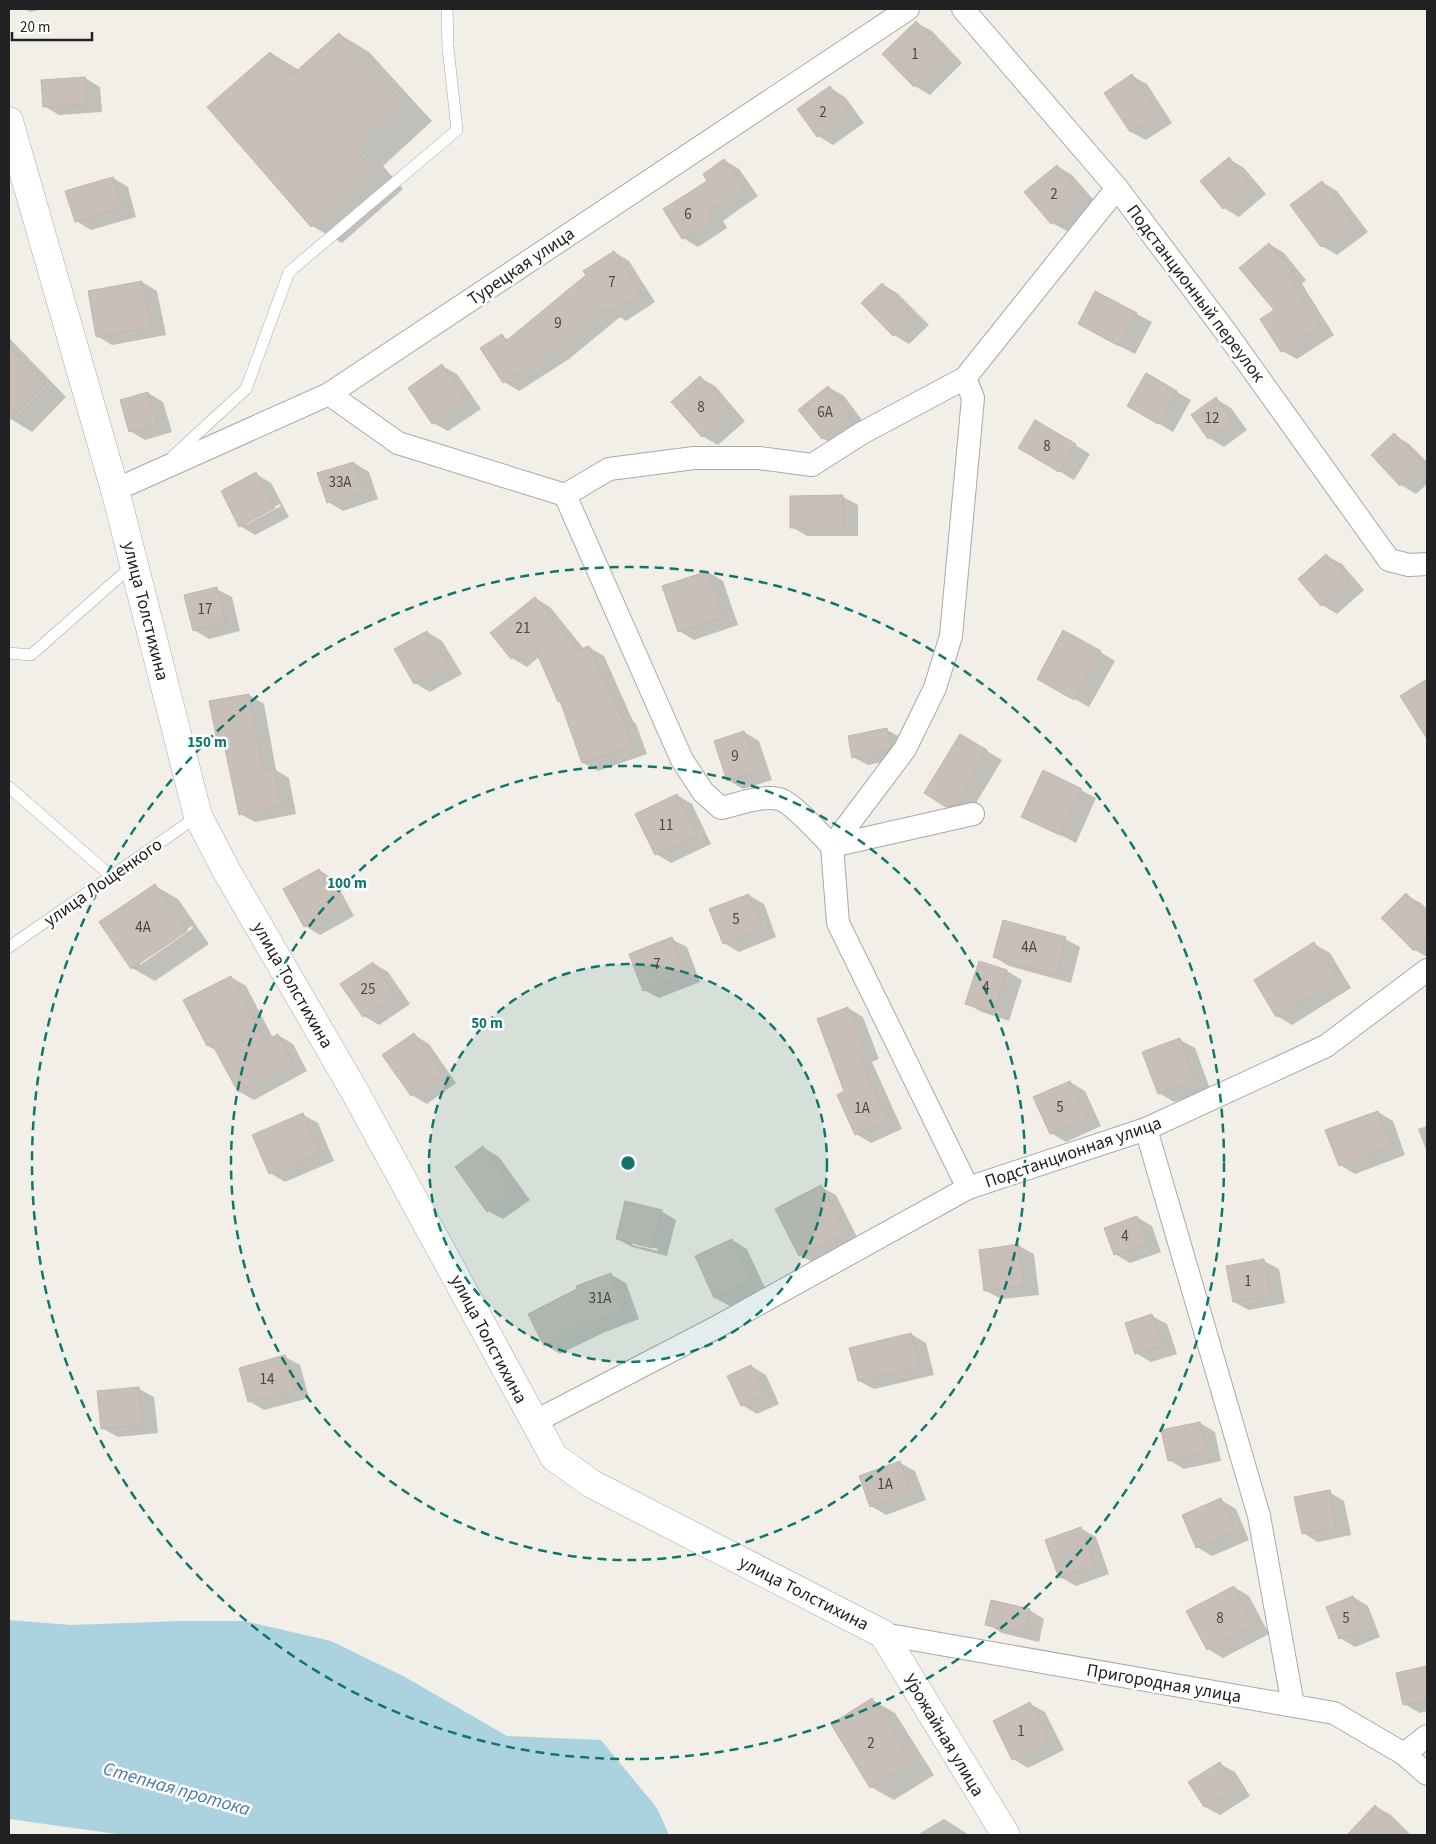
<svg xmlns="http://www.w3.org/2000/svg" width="1436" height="1844" font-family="'Source Sans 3',sans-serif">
	<rect width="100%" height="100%" fill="#f2efe9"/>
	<polygon fill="#aad3df" points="9,1620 71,1625 179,1621 244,1621 331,1641 405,1677 507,1736 601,1740 657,1808 669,1835 124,1835 9,1819"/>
	<g fill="#0003" fill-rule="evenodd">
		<polygon points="25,9 44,9 30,12"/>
		<polygon points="917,23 932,31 962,63 930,95 915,86 884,54"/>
		<polygon points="339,34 369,52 432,121 383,166 403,189 342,243 312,226 271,53 299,70"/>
		<polygon points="1132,76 1147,84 1172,123 1146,140 1131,132"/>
		<polygon points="85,78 100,87 102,112 59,115 44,106"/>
		<polygon points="830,88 845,97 864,123 833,145 818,136"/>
		<polygon points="1229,159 1244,168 1266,194 1239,217 1224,208"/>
		<polygon points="724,160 739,169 758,196 723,221 727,228 698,247 683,238 664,209 709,181"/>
		<polygon points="1057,166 1072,175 1098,205 1067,231 1052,223"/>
		<polygon points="113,178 128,187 136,217 91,230 76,221"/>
		<polygon points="1322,182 1337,191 1368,232 1337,255 1322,246"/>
		<polygon points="1269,244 1284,253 1306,280 1302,284 1334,335 1297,359 1282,351 1276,311"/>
		<polygon points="614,252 629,261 655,302 626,321 620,317 569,359 519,391 504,382 502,336 509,340"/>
		<polygon points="142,282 157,291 166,335 112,345 97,336"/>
		<polygon points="882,284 897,293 929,325 909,344 894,335 863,303"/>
		<polygon points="1095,292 1152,322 1135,354 1094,333"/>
		<polygon points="9,338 66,397 32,432 9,418"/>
		<polygon points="442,366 457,374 481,409 448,431 433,423"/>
		<polygon points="1147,375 1191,400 1173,432 1129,406"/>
		<polygon points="700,378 715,386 745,421 718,445 702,436"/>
		<polygon points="828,387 844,396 865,424 837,446 822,438"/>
		<polygon points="148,393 163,402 172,432 145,440 130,431"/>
		<polygon points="1216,399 1231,408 1247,430 1224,447 1209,438 1193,416"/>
		<polygon points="1036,421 1090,454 1074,480 1020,448"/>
		<polygon points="1394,435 1409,444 1427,462 1427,484 1416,494 1401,485 1373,455"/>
		<polygon points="354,463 369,472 378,499 343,511 328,502"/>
		<path d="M256,474L271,483L289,517L255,535L240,526ZM280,504L281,506L247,524V521Z"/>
		<polygon points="843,497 858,505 858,536 807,536 792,527"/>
		<polygon points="1327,556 1342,564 1364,590 1337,614 1322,605"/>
		<polygon points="708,572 723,581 738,625 694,640 679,631"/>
		<polygon points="216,589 232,597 240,631 209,639 194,630"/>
		<polygon points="535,598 550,607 584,649 588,647 604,656 633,721 636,724 647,754 598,771 583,763 562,703 559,701 540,656 527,667 512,658"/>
		<polygon points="427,632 442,641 462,674 430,692 415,683"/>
		<polygon points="1100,652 1115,661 1089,707 1053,687"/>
		<polygon points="1427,680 1427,732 1423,730 1402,697"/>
		<polygon points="249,695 264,704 276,770 289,778 296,814 255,822 240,814 227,750 219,745"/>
		<polygon points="887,730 902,738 903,758 868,765 853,757"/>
		<polygon points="744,732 759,741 772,780 743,789 728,780"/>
		<polygon points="960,735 1002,760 970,813 962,815 926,793"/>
		<polygon points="1081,790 1096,798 1076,843 1023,816"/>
		<polygon points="677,795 692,804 711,844 671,863 656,854"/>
		<polygon points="319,870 334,879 354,916 320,935 305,926"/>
		<path d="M155,886L178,899L209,944L155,981L132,968ZM192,926L193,928L140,965V962Z"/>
		<polygon points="748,895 764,904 776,937 739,952 724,943"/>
		<polygon points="1406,895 1421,903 1427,909 1427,957 1415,950 1383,918"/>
		<polygon points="671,939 687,947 700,982 659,998 644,990"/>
		<polygon points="1065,939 1080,947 1071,983 1009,966 994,957"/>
		<polygon points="1314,944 1330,953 1351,988 1292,1025 1277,1016 1255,981"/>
		<polygon points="373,963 388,972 410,1004 379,1025 364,1016"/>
		<polygon points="980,963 1007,971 1022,980 1009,1021 982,1012 967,1004"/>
		<polygon points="231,977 246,986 273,1038 278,1035 293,1044 307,1071 254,1100 238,1091 217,1051 208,1046 185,1001"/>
		<polygon points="848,1008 863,1017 879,1059 872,1062 902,1129 871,1143 856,1134 846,1092"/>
		<polygon points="414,1035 429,1044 456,1083 427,1104 412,1095"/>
		<polygon points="1180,1040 1195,1048 1210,1089 1174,1102 1159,1093"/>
		<polygon points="1070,1082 1085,1091 1101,1126 1066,1142 1051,1133"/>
		<polygon points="1378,1112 1393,1121 1405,1155 1355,1174 1340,1165"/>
		<polygon points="303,1115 318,1123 334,1161 285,1182 270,1173"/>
		<polygon points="1427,1126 1427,1152 1418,1129"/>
		<polygon points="484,1148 499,1157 530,1200 503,1219 488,1211"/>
		<polygon points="821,1187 836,1195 859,1241 815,1264 800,1255"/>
		<path d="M661,1211L676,1220L667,1256L632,1247L617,1239ZM632,1242L658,1249V1251L632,1245Z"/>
		<polygon points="1137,1217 1152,1226 1161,1252 1130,1263 1115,1254"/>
		<polygon points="732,1240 747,1249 766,1290 730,1306 715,1298"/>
		<polygon points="1019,1246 1034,1254 1039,1295 1001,1299 986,1291"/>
		<polygon points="1264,1261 1279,1269 1285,1303 1249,1310 1234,1302"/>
		<polygon points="610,1274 626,1283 639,1319 603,1333 560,1354 545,1345"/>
		<polygon points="1152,1316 1167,1324 1177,1354 1151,1362 1136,1353"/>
		<polygon points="911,1334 926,1343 934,1375 874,1389 859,1381"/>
		<polygon points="285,1357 300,1365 309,1398 264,1410 249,1401"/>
		<polygon points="751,1366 766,1375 779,1404 757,1414 742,1405"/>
		<polygon points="139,1389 154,1397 158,1433 118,1437 102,1428"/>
		<polygon points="1200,1423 1215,1432 1221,1461 1184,1469 1169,1460"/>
		<polygon points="900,1463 915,1471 926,1500 886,1515 871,1506"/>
		<polygon points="1329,1492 1344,1501 1351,1535 1318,1542 1303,1533"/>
		<polygon points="1221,1500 1236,1509 1249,1540 1212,1556 1197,1547"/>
		<polygon points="1080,1528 1096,1537 1109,1574 1076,1586 1060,1577"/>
		<polygon points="1234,1587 1249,1596 1269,1634 1223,1658 1208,1649"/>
		<polygon points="1353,1597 1368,1606 1380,1637 1355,1647 1340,1638"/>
		<polygon points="1029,1610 1044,1619 1039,1642 1002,1633 987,1624"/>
		<polygon points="1427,1667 1427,1711 1420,1713 1404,1704 1398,1674"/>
		<polygon points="872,1700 895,1713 934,1775 894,1800 871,1787"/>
		<polygon points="1030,1704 1045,1712 1064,1750 1028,1768 1013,1759"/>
		<polygon points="1220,1764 1235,1772 1250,1796 1220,1815 1205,1807 1190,1783"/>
		<polygon points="1376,1807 1391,1815 1411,1835 1349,1835"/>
		<polygon points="944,1819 966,1833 968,1835 917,1835"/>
	</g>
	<g fill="#c7bfb8" stroke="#c4b6ab">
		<polygon points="916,21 948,54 914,87 882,54"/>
		<polygon points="339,33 402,103 353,148 374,172 311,227 207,107 270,52 291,76"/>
		<polygon points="1132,74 1158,114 1130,132 1104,93"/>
		<polygon points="85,77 87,104 43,107 41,80"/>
		<polygon points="830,86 849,114 817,137 797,109"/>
		<polygon points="1229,157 1251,185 1223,209 1200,181"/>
		<polygon points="724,159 744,187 708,212 713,220 682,239 663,209 707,181 703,174"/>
		<polygon points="1057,165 1084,196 1051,224 1024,192"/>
		<polygon points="113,177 122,208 75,222 65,191"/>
		<polygon points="1322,181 1353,223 1321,247 1290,205"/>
		<polygon points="1269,243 1292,271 1287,275 1320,326 1281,352 1260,319 1274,310 1239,268"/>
		<polygon points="614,251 641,293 610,313 606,307 554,350 503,383 480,348 502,334 506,341 586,275 583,271"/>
		<polygon points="142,281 151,327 96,337 88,291"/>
		<polygon points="882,283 914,316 893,336 861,303"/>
		<polygon points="1095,291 1137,313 1119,346 1078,324"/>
		<polygon points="9,347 45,383 9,419"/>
		<polygon points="442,364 466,400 432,424 408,388"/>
		<polygon points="1146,373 1177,391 1158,424 1127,406"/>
		<polygon points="700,376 731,412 702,437 671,402"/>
		<polygon points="828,386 851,415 822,439 798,410"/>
		<polygon points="148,392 158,423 129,432 120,400"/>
		<polygon points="1216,397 1233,421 1208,439 1191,415"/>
		<polygon points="1035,420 1076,444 1059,472 1018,448"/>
		<polygon points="1394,433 1424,464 1400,486 1371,455"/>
		<polygon points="354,462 363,491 327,503 317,473"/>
		<polygon points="256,472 275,508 239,527 221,491"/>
		<polygon points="843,495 843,528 790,528 790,496"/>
		<polygon points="1326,554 1350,581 1321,606 1298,579"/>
		<polygon points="708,571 724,617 678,632 662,586"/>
		<polygon points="217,587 226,623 193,631 184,595"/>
		<polygon points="535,597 578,650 589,646 619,714 621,713 633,746 582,763 560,701 558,702 532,642 511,659 490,633"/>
		<polygon points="1063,630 1101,651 1074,700 1037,679"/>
		<polygon points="427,631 448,665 414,684 394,649"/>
		<polygon points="1427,679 1427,739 1400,696"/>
		<polygon points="249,694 263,770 274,768 282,806 239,815 224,744 218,746 209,701"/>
		<polygon points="887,728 891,746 888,750 852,758 848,736"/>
		<polygon points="744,731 757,772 727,781 714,741"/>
		<polygon points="960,734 987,750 955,805 946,807 924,793"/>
		<polygon points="1043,770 1082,789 1060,835 1021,817"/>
		<polygon points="677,794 697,835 655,855 635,814"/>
		<polygon points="319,869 340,907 304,927 283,889"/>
		<polygon points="155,884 187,931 131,969 99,922"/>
		<polygon points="1406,893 1427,915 1427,938 1414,951 1381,918"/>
		<polygon points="749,894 762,929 723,944 709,909"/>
		<polygon points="1003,920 1066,937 1056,975 993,957"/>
		<polygon points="672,937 686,974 643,991 629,954"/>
		<polygon points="1314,942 1337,979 1276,1017 1254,980"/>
		<polygon points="979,961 1007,970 994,1013 965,1004"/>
		<polygon points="373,962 395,995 363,1017 340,984"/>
		<polygon points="231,976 265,1041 278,1034 293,1062 238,1092 212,1044 207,1046 183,1000"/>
		<polygon points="848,1007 864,1050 858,1053 888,1121 855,1135 837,1095 844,1091 817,1019"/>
		<polygon points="414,1033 442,1074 411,1096 382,1055"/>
		<polygon points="1180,1038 1195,1080 1158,1094 1142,1052"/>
		<polygon points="1070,1081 1087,1118 1050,1134 1033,1097"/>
		<polygon points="1378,1111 1391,1146 1339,1166 1325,1130"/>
		<polygon points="303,1113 319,1153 269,1174 252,1135"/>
		<polygon points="483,1146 516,1192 487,1212 455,1167"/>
		<polygon points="821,1185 845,1233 799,1256 775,1209"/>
		<polygon points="625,1201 662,1210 652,1248 616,1239"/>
		<polygon points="1137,1216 1147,1244 1114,1255 1104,1228"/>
		<polygon points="732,1239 752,1281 714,1298 695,1256"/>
		<polygon points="1019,1244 1024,1286 984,1291 979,1250"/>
		<polygon points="1264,1259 1271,1295 1233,1302 1226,1266"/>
		<polygon points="611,1273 624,1311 587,1325 544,1346 528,1314 577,1289 576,1286"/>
		<polygon points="1152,1314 1162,1346 1135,1354 1125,1323"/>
		<polygon points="911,1333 920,1366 858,1381 849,1348"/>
		<polygon points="285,1355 295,1390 248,1402 239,1368"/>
		<polygon points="751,1365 765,1395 741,1406 727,1376"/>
		<polygon points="139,1387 143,1425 101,1429 97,1391"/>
		<polygon points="1200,1422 1207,1452 1168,1461 1161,1430"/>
		<polygon points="900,1461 911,1492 870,1507 859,1476"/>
		<polygon points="1330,1490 1336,1527 1302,1534 1294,1497"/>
		<polygon points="1221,1498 1235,1531 1196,1548 1182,1515"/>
		<polygon points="1081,1527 1095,1565 1059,1578 1045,1540"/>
		<polygon points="1234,1586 1254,1625 1207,1650 1186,1611"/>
		<polygon points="1353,1596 1366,1629 1339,1639 1326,1607"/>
		<polygon points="991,1600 1030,1609 1024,1634 985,1625"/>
		<polygon points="1427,1666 1427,1700 1403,1705 1396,1673"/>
		<polygon points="872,1698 912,1762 870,1788 831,1724"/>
		<polygon points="1030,1702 1049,1741 1012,1760 993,1721"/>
		<polygon points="1220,1762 1236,1787 1204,1807 1188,1782"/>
		<polygon points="1375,1805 1407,1835 1347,1835"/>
	</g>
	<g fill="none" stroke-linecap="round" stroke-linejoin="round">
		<defs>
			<g id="service">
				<polyline points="173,456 246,389 289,272 457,130 448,48 447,9"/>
				<polyline points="9,653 31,655 133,565"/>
				<polyline points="9,787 111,876"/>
				<polyline points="9,947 198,816"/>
			</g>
			<g id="minor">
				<polyline points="963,9 1117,188 1225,331 1389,560 1409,565 1427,564"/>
				<polyline points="965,378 973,398 951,636 935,688 905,749 832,846 838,923 968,1188"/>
				<polyline points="329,394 398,443 565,495 609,469 694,458 759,458 812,465 862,433 965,378 1117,188"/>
				<polyline points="115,490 329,394 908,9"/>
				<path d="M565,495L682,760L703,792L721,808C739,804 760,795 779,799C792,802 821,835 832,846L973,814"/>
				<polyline points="1146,1129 1259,1516 1293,1705"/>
				<polyline points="534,1422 715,1328 968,1188 1146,1129 1326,1046 1427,970"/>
				<polyline points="883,1634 1334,1713 1404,1754 1427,1774"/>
				<polyline points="1404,1754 1427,1736"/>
			</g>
			<polyline id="tertiary" points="9,121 115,490 198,816 226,870 355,1092 554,1457 592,1484 883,1634 1006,1835"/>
		</defs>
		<use href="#service" stroke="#a9a9a9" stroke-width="12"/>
		<use href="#minor" stroke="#a9a9a9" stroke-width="24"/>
		<use href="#tertiary" stroke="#a9a9a9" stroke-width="29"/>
		<use href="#service" stroke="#fff" stroke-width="11"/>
		<use href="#minor" stroke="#fff" stroke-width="22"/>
		<use href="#tertiary" stroke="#fff" stroke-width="28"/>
	</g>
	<circle cx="628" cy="1163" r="199" fill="#0f766e" fill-opacity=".12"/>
	<g fill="none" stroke="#0f766e" stroke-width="2.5" stroke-dasharray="9 6">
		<circle cx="628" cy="1163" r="199"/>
		<circle cx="628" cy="1163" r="397"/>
		<circle cx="628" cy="1163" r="596"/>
	</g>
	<g text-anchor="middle" stroke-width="5" stroke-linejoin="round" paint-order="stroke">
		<g font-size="15" fill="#4b4948">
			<text x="915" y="59">1</text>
			<text x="823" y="117">2</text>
			<text x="1054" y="199">2</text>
			<text x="688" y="219">6</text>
			<text x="612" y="287">7</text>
			<text x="558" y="328">9</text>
			<text x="701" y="412">8</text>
			<text x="825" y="417">6А</text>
			<text x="1212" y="423">12</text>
			<text x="1047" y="451">8</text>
			<text x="340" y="487">33А</text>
			<text x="205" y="614">17</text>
			<text x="523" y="633">21</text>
			<text x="735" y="761">9</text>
			<text x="666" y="830">11</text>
			<text x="736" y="924">5</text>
			<text x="143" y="932">4А</text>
			<text x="1029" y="952">4А</text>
			<text x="657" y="969">7</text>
			<text x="986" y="992">4</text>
			<text x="368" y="994">25</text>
			<text x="1060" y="1112">5</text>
			<text x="862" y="1113">1А</text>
			<text x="1125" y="1241">4</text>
			<text x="1248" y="1286">1</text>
			<text x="600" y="1303">31А</text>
			<text x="267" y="1384">14</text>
			<text x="885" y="1489">1А</text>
			<text x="1220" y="1623">8</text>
			<text x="1346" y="1623">5</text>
			<text x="1021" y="1736">1</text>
			<text x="871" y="1748">2</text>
		</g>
		<g font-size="18" fill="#222" stroke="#fff">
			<text transform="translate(521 266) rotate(-34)" y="6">Турецкая улица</text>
			<text transform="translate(1196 293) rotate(53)" y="6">Подстанционный переулок</text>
			<text transform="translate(146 611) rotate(76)" y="6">улица Толстихина</text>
			<text transform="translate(103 882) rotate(-35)" y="6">улица Лощенкого</text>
			<text transform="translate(293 985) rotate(60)" y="6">улица Толстихина</text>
			<text transform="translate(1073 1152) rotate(-19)" y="6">Подстанционная улица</text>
			<text transform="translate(489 1339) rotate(62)" y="6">улица Толстихина</text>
			<text transform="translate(804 1593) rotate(27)" y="6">улица Толстихина</text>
			<text transform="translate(1164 1683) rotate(10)" y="6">Пригородная улица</text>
			<text transform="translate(944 1735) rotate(59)" y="6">Урожайная улица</text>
		</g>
		<g font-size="19" font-style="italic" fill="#4a7aab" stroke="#fff">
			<text transform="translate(177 1788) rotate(16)" y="7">Степная протока</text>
		</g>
	</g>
	<circle cx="628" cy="1163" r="8" fill="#0f766e" stroke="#fff" stroke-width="2.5"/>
	<g font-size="15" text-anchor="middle" font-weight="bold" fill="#0f766e" stroke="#fff" stroke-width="5" stroke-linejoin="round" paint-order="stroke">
		<text x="207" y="747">150 m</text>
		<text x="347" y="888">100 m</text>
		<text x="487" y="1028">50 m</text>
	</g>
	<rect width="1436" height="1844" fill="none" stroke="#222222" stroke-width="20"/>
	<path d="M12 32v8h80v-8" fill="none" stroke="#222222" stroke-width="2.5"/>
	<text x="20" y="32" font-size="15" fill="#222222" stroke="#ffffff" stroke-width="4" paint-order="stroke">20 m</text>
</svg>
